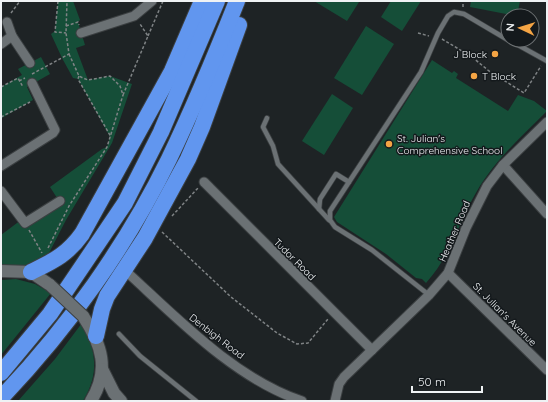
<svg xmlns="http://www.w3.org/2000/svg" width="548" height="402" font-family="Quicksand,sans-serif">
	<rect width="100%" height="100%" fill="#1e2325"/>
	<g fill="#154e38">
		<polygon points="58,1 73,1 80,20 78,22 85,45 76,48 88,80 110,76 132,84 112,143 66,220 49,253 47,264 1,271 1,235 21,220 59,201 50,187 102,149 107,147 110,137 78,79 73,78 62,58 51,34 55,31"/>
		<polygon points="314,1 356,1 359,2 347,21"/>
		<polygon points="391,1 421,1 402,31 381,17"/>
		<polygon points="471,1 520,1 517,16 470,7"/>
		<polygon points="366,26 394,44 362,95 334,78"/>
		<polygon points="41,57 50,74 27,87 33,100 2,118 1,87 22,75 18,69"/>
		<path d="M432,60L452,73L454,71L458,74L456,78L508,111L518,95L534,101L547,111C522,136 495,160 477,191C458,223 452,254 426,283L422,279L416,278L386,254L337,222L334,217Z"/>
		<polygon points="332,94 353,108 324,155 302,141"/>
		<polygon points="16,279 35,284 51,293 1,355 1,280"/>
		<path d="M82,323C96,351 100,373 83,401H18L55,359Z"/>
	</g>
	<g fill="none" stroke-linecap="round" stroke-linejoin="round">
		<defs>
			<g id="service">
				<polyline points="509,40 547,61"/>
				<polyline points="267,118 263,127 273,146 278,164 329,220"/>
				<polyline points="319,209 320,199 336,174 349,182"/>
				<polyline points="429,295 372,250 335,227 330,220 330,211 421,72 438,33 448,16 454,12 464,14 508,40"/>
				<polyline points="119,334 140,356 196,401"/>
			</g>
			<g id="minor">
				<polyline points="7,22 12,36"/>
				<polyline points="81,33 134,16 152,1"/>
				<polyline points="1,44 12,36 30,63"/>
				<polyline points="503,165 547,214"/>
				<polyline points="1,166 53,133 55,130 32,83"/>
				<polyline points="204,182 372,350"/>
				<polyline points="1,191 25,223 60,201"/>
				<polyline points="448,273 547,370"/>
				<path d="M129,274C179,320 236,379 302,401"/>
				<polyline points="335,401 339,384 344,377 429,295 448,273 466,228 487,186 503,165 547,122"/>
			</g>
			<g id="secondary">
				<polyline points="1,271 31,272 50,285"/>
				<path d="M83,316C102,345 110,370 91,401"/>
				<polyline points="102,369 114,393 121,401"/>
			</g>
			<g id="motorway">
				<path d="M31,272C53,261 67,255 82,234L172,71L202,1"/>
				<polyline points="96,336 102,309 107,296 145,238 188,159 202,127 239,25"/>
				<polyline points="1,373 50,314 125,203 161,132 217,1"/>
				<path d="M1,398C68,328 127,245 169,159C194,107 216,54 237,1"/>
			</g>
		</defs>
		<use href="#service" stroke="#3b3f41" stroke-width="6"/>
		<use href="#minor" stroke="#3b3f41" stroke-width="11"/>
		<use href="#secondary" stroke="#3b3f41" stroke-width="14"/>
		<use href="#motorway" stroke="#3b3f41" stroke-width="18"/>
		<g stroke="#7f8385" stroke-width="1.5" stroke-dasharray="3 2" stroke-linecap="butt">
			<polyline points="58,1 55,32 66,33"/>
			<polyline points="463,7 463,1"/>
			<polyline points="11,13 20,1"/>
			<polyline points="66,26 78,22 79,25"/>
			<polyline points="418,33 429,36"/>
			<polyline points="148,36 163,1"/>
			<polyline points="442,39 472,57 489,71 524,93 541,66"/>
			<polyline points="69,54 79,76 83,78 88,80 110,76 120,86 123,95 148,36 140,24"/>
			<polyline points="32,74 69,54 66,33 67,1"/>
			<polyline points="79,76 78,79 111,137"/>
			<polyline points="19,81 25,78"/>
			<polyline points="1,87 18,78 23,87"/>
			<polyline points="1,117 30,102"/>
			<polyline points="172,216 198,188"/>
			<polyline points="29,230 42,253"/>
			<polyline points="162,232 231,297 277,333 297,344 308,343 328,319"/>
			<polyline points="48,248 69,206 107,147 123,95"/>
		</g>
		<use href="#service" stroke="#6b7174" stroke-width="4.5"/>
		<use href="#minor" stroke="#6b7174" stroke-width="9"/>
		<use href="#secondary" stroke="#6b7174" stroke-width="12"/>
		<use href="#motorway" stroke="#6196ef" stroke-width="16"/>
		<defs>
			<polyline id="secondary-bridge" points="50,285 83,316"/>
		</defs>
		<use href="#secondary-bridge" stroke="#3b3f41" stroke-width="14" stroke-linecap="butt"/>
		<use href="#secondary-bridge" stroke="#6b7174" stroke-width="12"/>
	</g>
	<g fill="#f4a444" stroke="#14191c" stroke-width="1.5">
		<circle cx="495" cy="54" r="4"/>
		<circle cx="474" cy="76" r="4"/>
		<circle cx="389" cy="144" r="4"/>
	</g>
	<g text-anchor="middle" stroke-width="3" stroke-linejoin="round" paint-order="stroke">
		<g font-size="10" fill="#eff2f4" stroke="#14191c" text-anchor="start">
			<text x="487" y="58" text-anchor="end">J Block</text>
			<text x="482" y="80">T Block</text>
			<text x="397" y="142">St. Julian's<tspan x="397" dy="12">Comprehensive School</tspan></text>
		</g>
		<g font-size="10" fill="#eff2f4" stroke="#14191c">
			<text transform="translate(454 231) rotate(-67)" y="4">Heather Road</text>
			<text transform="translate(295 259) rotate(45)" y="4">Tudor Road</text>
			<text transform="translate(505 314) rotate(45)" y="4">St. Julian's Avenue</text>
			<text transform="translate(217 336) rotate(38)" y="4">Denbigh Road</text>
		</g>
	</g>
	<rect width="548" height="402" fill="none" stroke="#eff2f4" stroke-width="4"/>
	<g transform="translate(520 28) rotate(274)"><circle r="19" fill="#14191c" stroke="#6c7072"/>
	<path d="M0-3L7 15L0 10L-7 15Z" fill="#f4a444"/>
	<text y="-6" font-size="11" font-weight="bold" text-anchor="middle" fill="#eff2f4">N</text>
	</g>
	<path d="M412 386v6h70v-6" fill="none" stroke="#eff2f4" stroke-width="2"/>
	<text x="418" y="386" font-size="12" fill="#eff2f4" stroke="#14191c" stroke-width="3" paint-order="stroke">50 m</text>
</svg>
